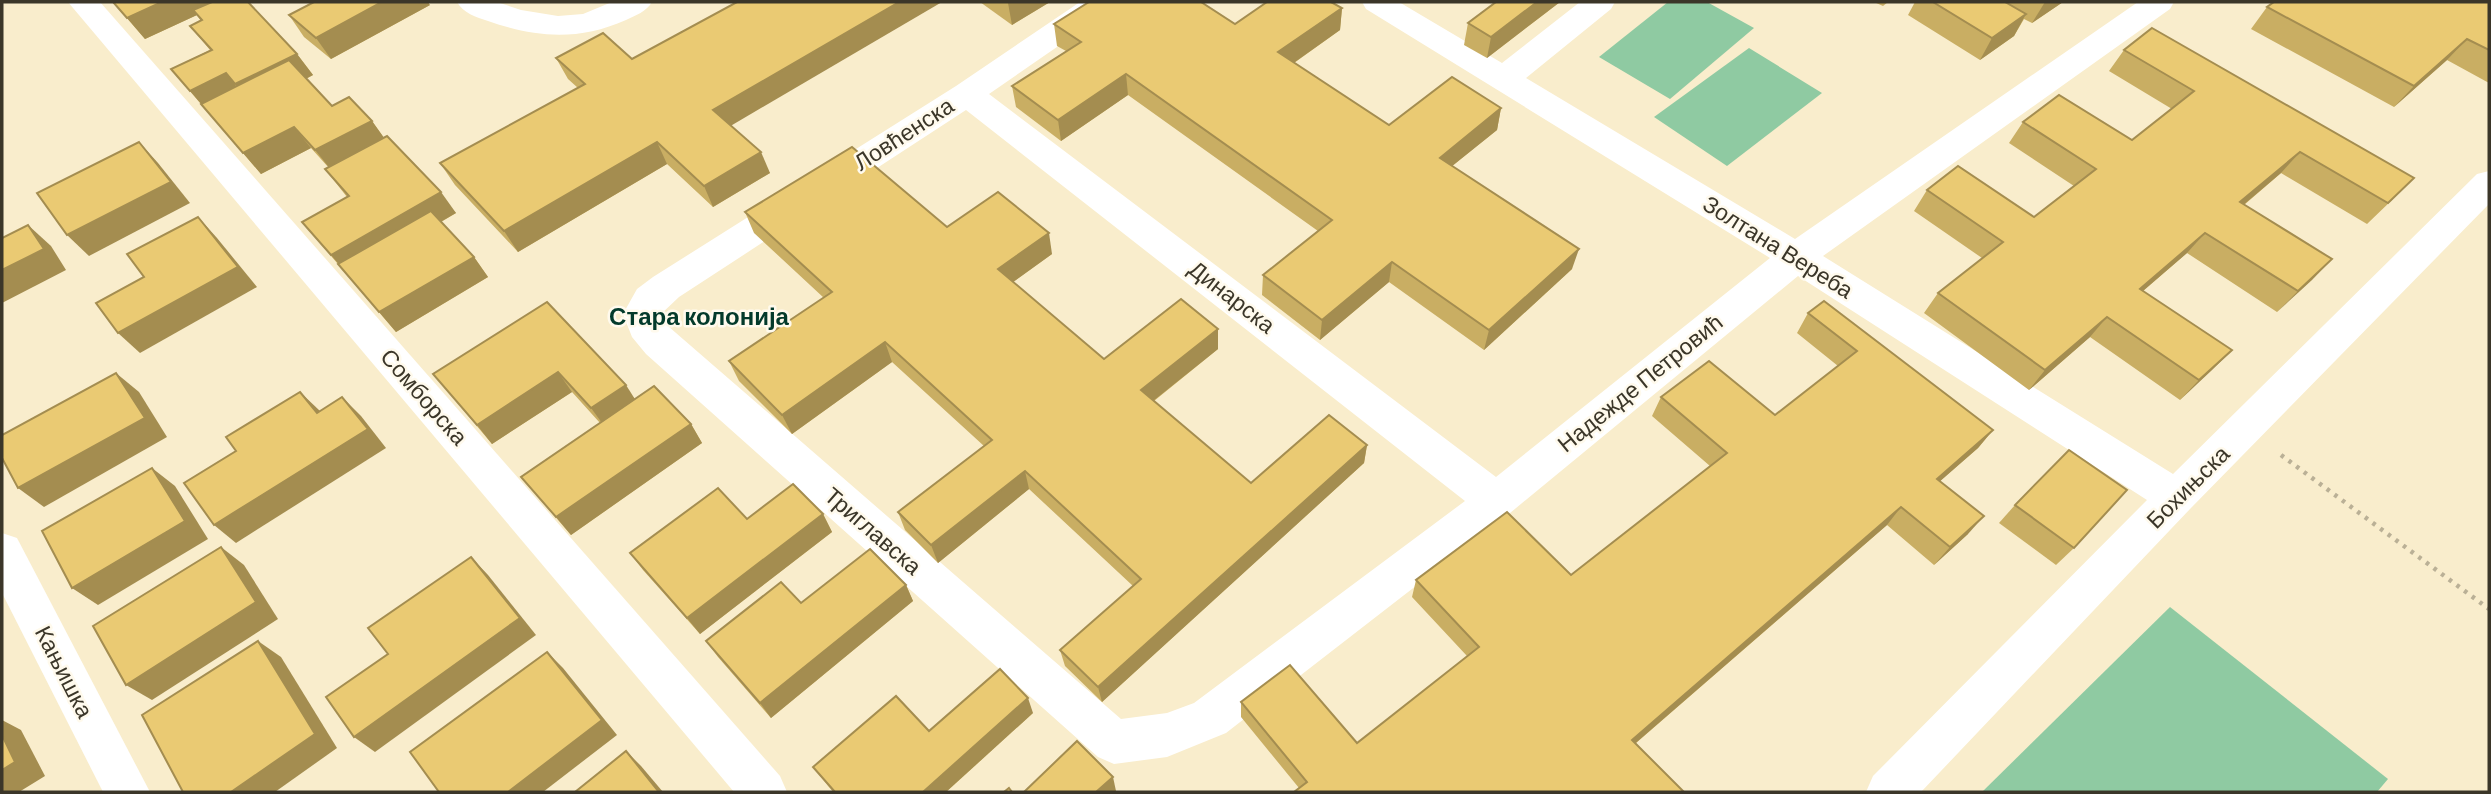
<svg xmlns="http://www.w3.org/2000/svg" width="2491" height="794" font-family="Barlow,sans-serif">
	<rect width="100%" height="100%" fill="#f9edcc"/>
	<g fill="#8fcaa2">
		<polygon points="1668,2 1707,2 1754,28 1670,99 1599,57"/>
		<polygon points="1749,48 1822,93 1727,166 1654,117"/>
		<polygon points="2170,607 2388,779 2377,792 1982,792"/>
	</g>
	<g fill="none" stroke-linecap="round" stroke-linejoin="round">
		<polyline stroke="#bab096" stroke-width="4.5" stroke-dasharray="3.5 6" stroke-linecap="butt" points="2281,455 2489,609"/>
		<g fill="#fff" fill-rule="evenodd">
			<polygon points="68,2 100,2 780,776 787,792 734,792"/>
			<path d="M457,2H497L521,10L558,16L583,14L612,2H652C646,12 636,15 626,20C579,41 536,38 488,21C476,17 463,13 457,2Z"/>
			<path d="M1080,2H1116L1112,9L989,94L1496,477L1770,258L1366,9L1362,2H1399L1502,63L1580,2H1615L1611,9L1526,78L1795,239L2138,2H2174L2170,9L1823,256L2173,474L2477,174L2489,171V204L2190,509L1921,792H1866L1873,776L2147,500L1798,276L1510,513L1226,733L1167,757L1114,764L1098,757L646,354L632,337L623,314L637,289L653,277L956,86ZM966,110L1465,501L1194,703L1167,713L1121,719L661,320L660,315L679,297Z"/>
			<polygon points="2,533 17,538 150,792 103,792 2,593"/>
		</g>
	</g>
	<g fill="#c9ae63">
		<polygon points="113,2 248,2 297,54 313,75 306,79 332,106 372,121 384,138 456,213 441,222 474,257 488,277 396,332 302,222 347,197 325,169 329,168 311,148 261,174 171,69 210,50 190,26 201,21 197,15 145,39"/>
		<polygon points="980,2 1050,2 1012,25"/>
		<polygon points="1560,2 1487,58 1464,45 1468,23"/>
		<polygon points="1874,2 1888,2 1883,6"/>
		<polygon points="1915,2 2063,2 2032,23 2024,19 2014,36 1980,60 1908,15"/>
		<polygon points="2489,2 2489,83 2447,60 2394,107 2251,29 2267,7"/>
		<polygon points="430,5 331,59 304,37 289,15"/>
		<polygon points="1342,8 1340,30 1294,63 1389,125 1501,108 1497,130 1452,166 1572,269 1484,350 1389,282 1320,340 1262,295 1263,275 1318,231 1128,95 1061,141 1016,107 1012,86 1066,51 1057,46 1054,24 1235,24"/>
		<polygon points="2124,50 2393,199 2367,224 2281,173 2244,205 2332,259 2277,312 2187,253 2143,291 2232,350 2180,400 2090,337 2029,390 1924,313 1938,293 1982,258 1914,211 1927,190 2034,217 2074,186 2009,143 2023,122 2132,140 2172,109 2109,71"/>
		<polygon points="556,58 632,59 731,126 770,173 713,207 667,164 518,252 455,185 440,163 578,88 568,79"/>
		<polygon points="745,212 947,227 1052,254 1013,282 1104,359 1218,329 1218,349 1154,401 1251,483 1367,445 1364,463 1102,702 1065,666 1060,650 1133,586 1029,489 938,563 905,530 898,512 984,446 892,362 792,434 739,381 729,361 824,298 754,233"/>
		<polygon points="547,302 635,399 691,424 702,443 571,535 521,477 600,423 572,392 492,444 433,374"/>
		<polygon points="1808,313 1993,430 1978,448 1940,481 1968,534 1934,565 1887,525 1636,743 1299,788 1241,717 1241,702 1357,743 1467,656 1412,597 1416,580 1571,575 1710,466 1652,416 1661,397 1775,415 1838,366 1797,333"/>
		<polygon points="2015,505 2074,548 2056,565 1999,523"/>
		<polygon points="823,514 832,532 700,634 643,570 630,553"/>
		<polygon points="906,585 913,601 771,718 718,657 706,641 801,603"/>
		<polygon points="1033,713 946,792 833,792 813,767 929,731"/>
	</g>
	<g fill="#a48d50">
		<polygon points="162,2 218,2 197,15 145,39 127,18"/>
		<polygon points="382,2 428,2 430,5 331,59 316,38"/>
		<polygon points="899,2 942,2 722,131 713,110"/>
		<polygon points="1011,2 1050,2 1012,25 1008,3"/>
		<polygon points="1537,2 1560,2 1487,58 1491,37"/>
		<polygon points="2045,2 2063,2 2032,23"/>
		<polygon points="1342,8 1340,30 1278,74 1278,52"/>
		<polygon points="2026,14 2014,36 1980,60 1992,38"/>
		<polygon points="2467,39 2447,60 2394,107 2414,86"/>
		<polygon points="297,54 313,75 253,106 235,84"/>
		<polygon points="226,73 243,95 208,112 190,91"/>
		<polygon points="1126,74 1128,95 1061,141 1058,120"/>
		<polygon points="1501,108 1497,130 1436,179 1440,158"/>
		<polygon points="372,121 387,142 332,171 315,150"/>
		<polygon points="294,127 311,148 261,174 243,153"/>
		<polygon points="139,142 158,163 190,203 89,256 67,235"/>
		<polygon points="657,142 667,164 518,252 504,231"/>
		<polygon points="761,152 770,173 713,207 704,186"/>
		<polygon points="2300,152 2281,173 2222,223 2240,202"/>
		<polygon points="441,192 456,213 348,275 331,255"/>
		<polygon points="198,217 217,238 257,287 140,353 118,333"/>
		<polygon points="28,225 51,246 66,270 2,303 2,270"/>
		<polygon points="1049,233 1052,254 1002,290 998,269"/>
		<polygon points="2205,233 2187,253 2122,309 2140,289"/>
		<polygon points="1579,249 1572,269 1484,350 1489,330"/>
		<polygon points="474,257 488,277 396,332 379,312"/>
		<polygon points="2332,259 2312,280 2277,312 2298,291"/>
		<polygon points="1392,262 1389,282 1320,340 1322,320"/>
		<polygon points="2107,317 2090,337 2029,390 2045,370"/>
		<polygon points="1218,329 1218,349 1143,409 1141,390"/>
		<polygon points="885,342 892,362 792,434 782,415"/>
		<polygon points="2232,350 2212,370 2180,400 2199,380"/>
		<polygon points="558,372 572,392 492,444 477,425"/>
		<polygon points="116,373 139,392 167,437 44,507 18,488"/>
		<polygon points="626,385 638,404 605,427 591,408"/>
		<polygon points="300,392 320,411 317,413"/>
		<polygon points="342,397 361,416 386,448 236,543 214,525"/>
		<polygon points="691,424 702,443 571,535 556,517"/>
		<polygon points="1993,430 1978,448 1922,497 1937,479"/>
		<polygon points="1367,445 1364,463 1102,702 1098,687"/>
		<polygon points="152,468 175,486 208,539 98,605 72,588"/>
		<polygon points="1025,471 1029,489 938,563 931,545"/>
		<polygon points="1901,507 1887,525 1623,754 1632,740"/>
		<polygon points="823,514 832,532 700,634 687,618"/>
		<polygon points="1984,516 1968,534 1934,565 1950,547"/>
		<polygon points="221,547 244,565 278,619 152,700 126,685"/>
		<polygon points="471,557 488,575 536,635 375,752 354,737"/>
		<polygon points="906,585 913,601 771,718 760,703"/>
		<polygon points="258,641 281,657 337,748 275,792 231,792"/>
		<polygon points="547,652 563,668 617,735 543,792 508,792"/>
		<polygon points="1028,698 1033,713 946,792 923,792"/>
		<polygon points="2,720 21,730 45,776 19,792 2,792"/>
		<polygon points="626,751 641,766 663,792 659,792"/>
		<polygon points="1113,777 1116,791 1114,792 1096,792"/>
	</g>
	<g fill="#eaca73" stroke="#a48d50" stroke-width="2">
		<polygon points="113,2 162,2 127,18"/>
		<polygon points="212,2 248,2 297,54 235,84 226,73 190,91 171,69 212,50 190,26 202,20 193,10"/>
		<polygon points="314,2 382,2 316,38 289,15"/>
		<polygon points="737,2 899,2 713,110 761,152 704,186 657,142 504,231 440,163 585,84 556,58 603,33 632,59"/>
		<polygon points="1089,2 1201,2 1235,24 1267,2 1331,2 1342,8 1278,52 1389,125 1452,77 1501,108 1440,158 1579,249 1489,330 1392,262 1322,320 1263,275 1332,220 1126,74 1058,120 1012,86 1081,42 1054,24"/>
		<polygon points="1496,2 1537,2 1491,37 1468,23"/>
		<polygon points="1933,2 2005,2 2026,14 1992,38"/>
		<polygon points="2274,2 2489,2 2489,50 2467,39 2414,86 2267,7"/>
		<polygon points="2152,28 2414,178 2388,203 2300,152 2240,202 2332,259 2298,291 2205,233 2140,289 2232,350 2199,380 2107,317 2045,370 1938,293 2003,242 1927,190 1958,166 2034,217 2096,169 2023,122 2059,95 2132,140 2194,91 2124,50"/>
		<polygon points="289,60 332,106 349,97 372,121 315,150 294,127 243,153 201,104"/>
		<polygon points="387,136 441,192 331,255 302,222 349,196 325,169"/>
		<polygon points="139,142 171,182 67,235 37,193"/>
		<polygon points="852,147 947,227 998,192 1049,233 998,269 1104,359 1181,299 1218,329 1141,390 1251,483 1329,415 1367,445 1098,687 1060,650 1141,579 1025,471 931,545 898,512 992,440 885,342 782,415 729,361 832,292 745,212"/>
		<polygon points="431,211 474,257 379,312 338,264"/>
		<polygon points="198,217 238,267 118,333 96,303 144,277 127,254"/>
		<polygon points="28,225 44,249 2,270 2,238"/>
		<polygon points="1824,301 1993,430 1937,479 1984,516 1950,547 1901,507 1632,740 1684,792 1294,792 1307,782 1241,702 1290,665 1357,743 1479,647 1416,580 1507,512 1571,575 1727,453 1661,397 1709,361 1775,415 1857,351 1808,313"/>
		<polygon points="547,302 626,385 591,408 558,372 477,425 433,374"/>
		<polygon points="116,373 145,418 18,488 2,458 2,435"/>
		<polygon points="654,386 691,424 556,517 521,477"/>
		<polygon points="300,392 317,413 342,397 368,429 214,525 184,483 236,451 226,437"/>
		<polygon points="2069,450 2127,490 2074,548 2015,505"/>
		<polygon points="152,468 185,521 72,588 42,531"/>
		<polygon points="793,484 823,514 687,618 630,553 718,488 747,519"/>
		<polygon points="221,547 256,602 126,685 93,626"/>
		<polygon points="870,549 906,585 760,703 706,641 781,582 801,603"/>
		<polygon points="471,557 520,618 354,737 326,697 388,654 368,628"/>
		<polygon points="258,641 315,734 231,792 183,792 142,715"/>
		<polygon points="547,652 602,720 508,792 439,792 410,752"/>
		<polygon points="1000,669 1028,698 923,792 835,792 813,767 896,696 929,731"/>
		<polygon points="2,735 15,762 2,770"/>
		<polygon points="1077,741 1113,777 1096,792 1024,792"/>
		<polygon points="626,751 659,792 575,792"/>
		<polygon points="1009,788 1012,792 1004,792"/>
	</g>
	<g text-anchor="middle" stroke-width="5" stroke-linejoin="round" paint-order="stroke">
		<g font-size="23" fill="#3b3629" stroke="#fffaed">
			<text transform="translate(904 134) rotate(-33)" y="8">Ловћенска</text>
			<text transform="translate(1778 247) rotate(32)" y="8">Золтана Вереба</text>
			<text transform="translate(1232 297) rotate(38)" y="8">Динарска</text>
			<text transform="translate(1640 383) rotate(-39)" y="8">Надежде Петровић</text>
			<text transform="translate(424 397) rotate(49)" y="8">Сомборска</text>
			<text transform="translate(2188 487) rotate(-45)" y="8">Бохињска</text>
			<text transform="translate(873 531) rotate(41)" y="8">Триглавска</text>
			<text transform="translate(64 672) rotate(63)" y="8">Кањишка</text>
		</g>
		<g font-size="24" font-weight="bold" fill="#033a2b" stroke="#fffaed">
			<text x="699" y="325">Стара колонија</text>
		</g>
	</g>
	<rect width="2491" height="794" fill="none" stroke="#3b3629" stroke-width="7"/>
</svg>
